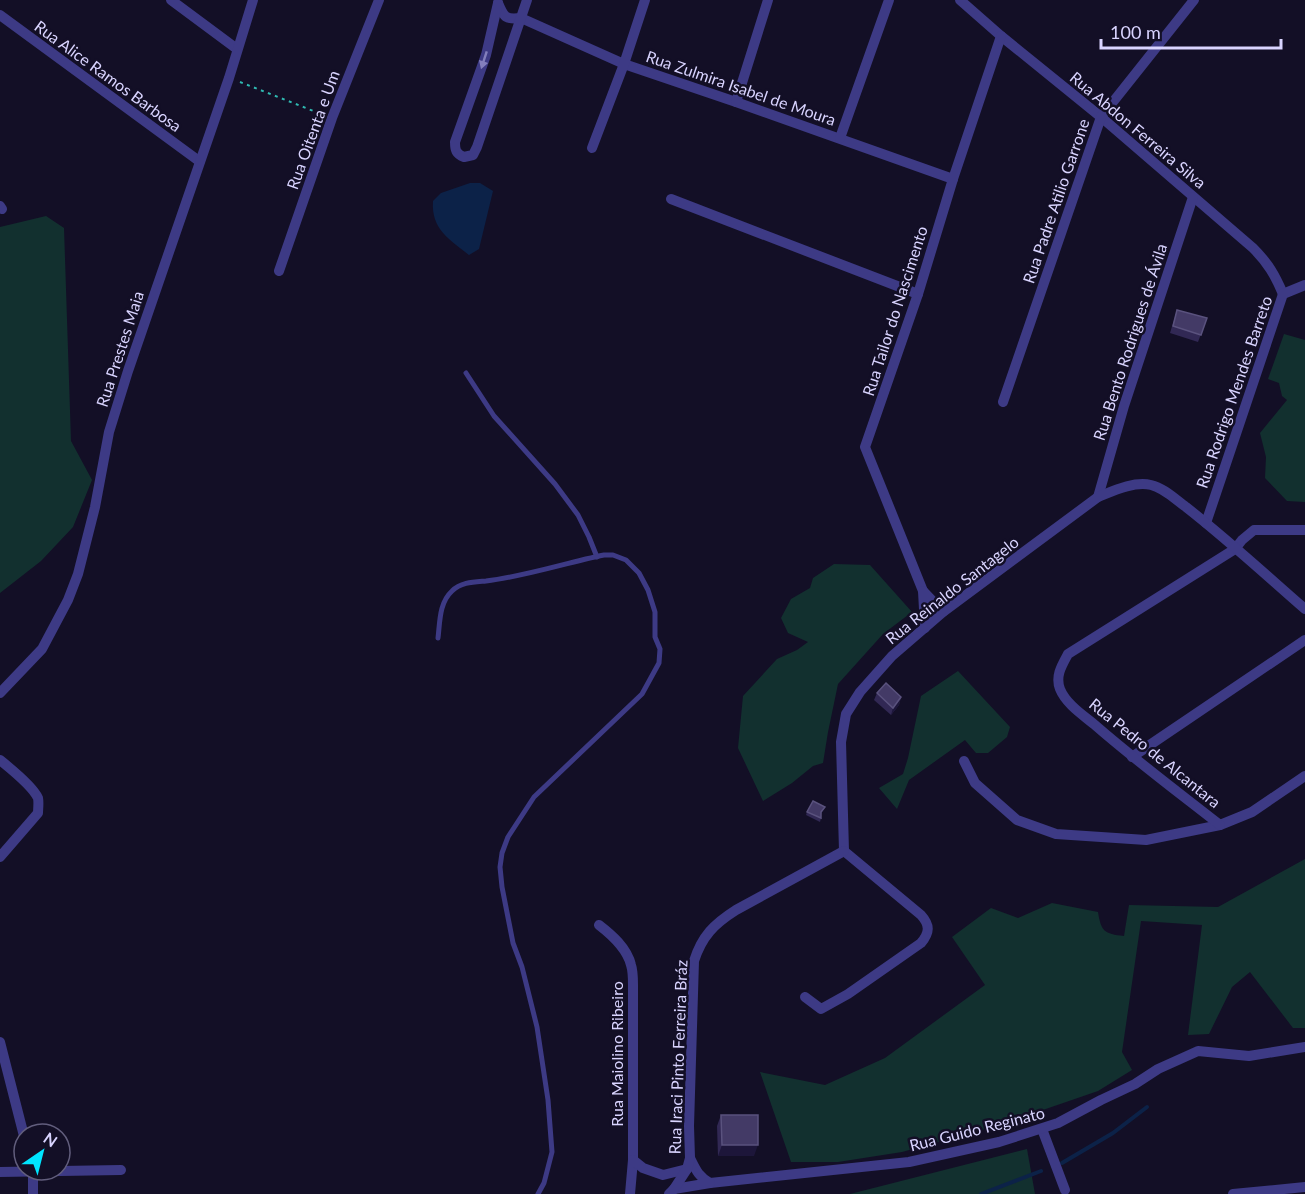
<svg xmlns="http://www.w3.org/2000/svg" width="1305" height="1194" font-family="Lato,sans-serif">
	<rect width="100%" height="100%" fill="#130f26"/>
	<g fill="#12302f">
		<polygon points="46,216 64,228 71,441 92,480 73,527 41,561 0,593 0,227"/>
		<polygon points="1284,334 1305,340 1305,502 1287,501 1265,478 1266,457 1260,433 1287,400 1282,396 1279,383 1268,379"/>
		<polygon points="834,564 870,565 912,612 883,634 838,684 828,732 823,763 813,766 792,783 763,801 738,748 743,696 777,659 797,650 808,642 788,633 781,618 791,599 810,588 813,578"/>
		<polygon points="958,671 1010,727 1007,737 988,753 976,753 965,740 909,780 897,809 879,788 903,774 908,758 921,696"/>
		<path d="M1305,859V1028H1293L1250,972L1232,987L1209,1034L1188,1035L1202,925L1141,921L1122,1052L1132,1070L1098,1091L996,1126L902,1152L838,1162H791L760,1072L825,1085L885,1058L985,985L952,937L991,908L1018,918L1052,903L1098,912C1101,931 1104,934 1124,936L1129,905L1218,907Z"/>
		<polygon points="1027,1149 1035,1194 850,1194"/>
	</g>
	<path fill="#0c2248" d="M470,183H480L493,191L479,249L469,255C449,239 431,229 433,201L441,193Z"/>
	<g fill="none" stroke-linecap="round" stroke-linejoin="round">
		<g stroke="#0c2248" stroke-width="4">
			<polyline points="1062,1163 1113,1133 1147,1107"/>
			<polyline points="981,1194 1041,1171"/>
		</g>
		<polyline stroke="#2fb8b0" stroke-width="2" stroke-dasharray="3 4.5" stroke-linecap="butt" points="240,82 321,114"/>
		<g stroke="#3d3a85" stroke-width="5">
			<polyline points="466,373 494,416 555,484 578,515 589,537 597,557"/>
			<path d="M438,638C440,622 439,603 452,591C461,582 474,582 486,581C527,576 565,563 604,555H613L626,560L639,573L648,590L655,612V637L660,649L659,663L642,694L534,797L508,837L502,853L500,867L502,887L513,943L522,967L537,1027L548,1100L552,1152L544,1183L538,1194"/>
		</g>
		<g stroke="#3d3a85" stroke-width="10">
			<polyline points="171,0 237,49"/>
			<path d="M960,0L1001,36L1101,117L1253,248C1268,263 1275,275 1283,294"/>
			<path d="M498,3C504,17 505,20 521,18L624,64L736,102L953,179"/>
			<path d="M498,3L486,55L455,142C455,150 456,154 464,157L473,155L477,147L527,0"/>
			<polyline points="0,15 199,161"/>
			<polyline points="736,102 768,0"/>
			<polyline points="840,138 889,0"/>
			<polyline points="592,148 624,64 645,0"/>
			<polyline points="671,199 918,294"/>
			<polyline points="0,206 2,209"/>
			<polyline points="279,271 332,118 379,0"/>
			<polyline points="1003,402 1101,117 1194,0"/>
			<polyline points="1098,497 1124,406 1193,197"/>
			<polyline points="1206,523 1283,294 1305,285"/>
			<polyline points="923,591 865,447 918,294 953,179 1001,36"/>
			<polyline points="925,628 923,591 943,612"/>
			<polyline points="0,693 42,649 68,600 78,574 95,507 109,432 128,371 229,78 253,0"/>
			<polyline points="1132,757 1305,640"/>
			<path d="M0,760C10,768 33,787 38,798C39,803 38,809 38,813L0,857"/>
			<polyline points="964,761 975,783 1017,820 1056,834 1146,840 1220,825 1252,812 1305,776"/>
			<path d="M1220,825C1178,792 1135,760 1095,725C1083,715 1066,704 1060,689C1055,676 1062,665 1068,654L1235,549L1242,540L1254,530H1305"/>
			<path d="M844,851L841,742L846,714L860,692L892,656L943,612L1098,497C1113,491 1134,481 1151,485C1164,488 1176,500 1186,507C1227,539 1266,575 1305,609"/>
			<path d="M599,925C612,935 627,948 631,965C633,971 633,979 633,985V1160L630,1194"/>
			<path d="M805,997L821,1009L848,994L921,943C930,932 930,925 921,915L844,851"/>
			<polyline points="0,1042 24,1136"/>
			<polyline points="1042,1129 1065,1190"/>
			<polyline points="633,1160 643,1168 663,1175 687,1169"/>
			<polyline points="33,1170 33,1194"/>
			<polyline points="0,1172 121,1170"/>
			<polyline points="710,1183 909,1162 999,1142 1058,1123 1101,1100 1135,1084 1158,1069 1198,1051 1249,1056 1305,1047"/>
			<path d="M674,1189L710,1183C698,1176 696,1170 690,1158"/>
			<path d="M669,1194L674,1189L687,1169L690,1158L689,1126L694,961C702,936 714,924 736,910L844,851"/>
			<polyline points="1233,1194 1305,1187"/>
		</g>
	</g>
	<g fill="#312854">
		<polygon points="1177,310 1207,318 1198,342 1170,333"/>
		<polygon points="877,693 901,697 899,705 891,715 874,700"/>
		<polygon points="825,807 821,814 821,818 820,822 806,815 807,812"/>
		<polygon points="721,1115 754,1156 718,1156 717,1126"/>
	</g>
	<g fill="#1d163a">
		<polygon points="901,697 899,705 891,715 893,708"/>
		<polygon points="722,1145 758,1145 754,1156 718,1156"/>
	</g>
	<g fill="#433a66" stroke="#5a527e" stroke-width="1.5">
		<polygon points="1177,310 1207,318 1201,335 1173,326"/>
		<polygon points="886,683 901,697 893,708 877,693"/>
		<polygon points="813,801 825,807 821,812 821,818 807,812"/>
		<polygon points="721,1115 758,1115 758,1145 722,1145"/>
	</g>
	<defs><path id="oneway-solid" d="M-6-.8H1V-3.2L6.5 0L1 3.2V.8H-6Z" transform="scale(1.5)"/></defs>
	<use fill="#837fbc" href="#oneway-solid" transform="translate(484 60) rotate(108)"/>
	<g text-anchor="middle" stroke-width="5" stroke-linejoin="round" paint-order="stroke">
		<g font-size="16" fill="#d9d4ff" stroke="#130f26">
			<text transform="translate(108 76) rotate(36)" y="6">Rua Alice Ramos Barbosa</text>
			<text transform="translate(741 88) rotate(19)" y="6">Rua Zulmira Isabel de Moura</text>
			<text transform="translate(313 130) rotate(-70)" y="6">Rua Oitenta e Um</text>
			<text transform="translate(1138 130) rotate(40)" y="6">Rua Abdon Ferreira Silva</text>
			<text transform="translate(1056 201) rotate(-71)" y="6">Rua Padre Atilio Garrone</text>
			<text transform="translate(895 311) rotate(-72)" y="6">Rua Tailor do Nascimento</text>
			<text transform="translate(1130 342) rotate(-72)" y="6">Rua Bento Rodrigues de Ávila</text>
			<text transform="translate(120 349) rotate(-72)" y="6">Rua Prestes Maia</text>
			<text transform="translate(1234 392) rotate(-71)" y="6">Rua Rodrigo Mendes Barreto</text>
			<text transform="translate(952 590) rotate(-38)" y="6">Rua Reinaldo Santagelo</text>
			<text transform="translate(1155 753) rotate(39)" y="6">Rua Pedro de Alcantara</text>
			<text transform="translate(617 1054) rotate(-90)" y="6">Rua Maiolino Ribeiro</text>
			<text transform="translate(678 1057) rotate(-88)" y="6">Rua Iraci Pinto Ferreira Bráz</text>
			<text transform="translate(977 1129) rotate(-14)" y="6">Rua Guido Reginato</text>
		</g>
	</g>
	<g transform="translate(42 1152) rotate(35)"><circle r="28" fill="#130f26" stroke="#625e7d" stroke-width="1.5"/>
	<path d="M0-4.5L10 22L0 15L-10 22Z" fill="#00e5ff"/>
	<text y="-9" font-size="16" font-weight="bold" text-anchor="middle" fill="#d9d4ff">N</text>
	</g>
	<path d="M1101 39v9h180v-9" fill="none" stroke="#d9d4ff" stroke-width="3"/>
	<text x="1110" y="39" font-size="18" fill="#d9d4ff" stroke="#130f26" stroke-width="4.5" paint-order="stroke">100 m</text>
</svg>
